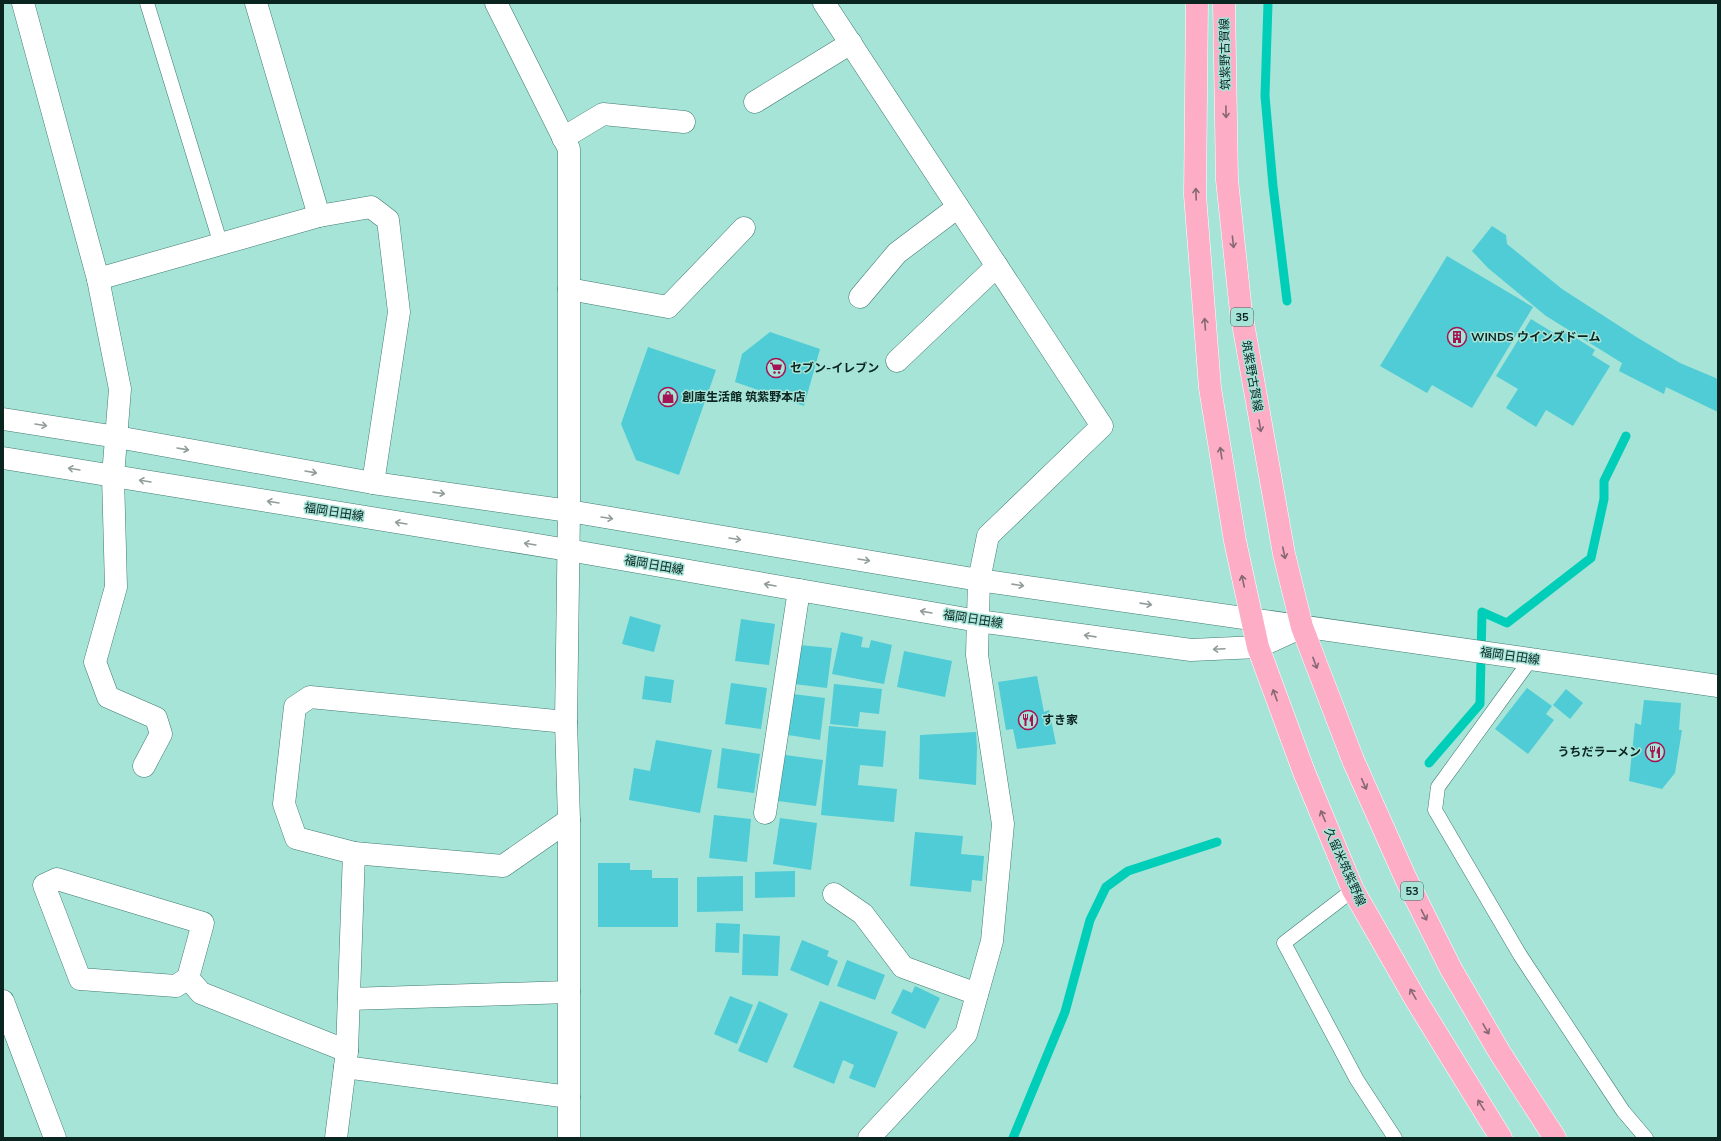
<svg xmlns="http://www.w3.org/2000/svg" width="1721" height="1141" font-family="Mulish,'Noto Sans JP',sans-serif">
	<rect width="100%" height="100%" fill="#a6e4d8"/>
	<g fill="none" stroke-linecap="round" stroke-linejoin="round">
		<g stroke="#00ceb8" stroke-width="9">
			<polyline points="1268,3 1265,96 1273,186 1287,301"/>
			<polyline points="1429,763 1480,704 1482,612 1507,623 1591,558 1604,499 1604,481 1626,436"/>
			<polyline points="1013,1138 1065,1012 1090,920 1106,887 1128,871 1217,842"/>
		</g>
	</g>
	<g fill="#4fccd5">
		<polygon points="1492,226 1506,235 1507,244 1562,289 1638,338 1680,363 1718,379 1718,412 1666,387 1664,394 1619,371 1622,363 1546,316 1488,268 1472,251"/>
		<polygon points="1447,256 1533,307 1472,408 1432,385 1427,393 1380,366"/>
		<polygon points="1531,319 1557,335 1562,329 1595,350 1592,355 1610,366 1573,426 1546,410 1536,427 1506,408 1518,389 1496,376"/>
		<polygon points="770,332 820,349 804,406 735,382 742,354"/>
		<polygon points="648,347 716,370 679,475 636,460 621,424"/>
		<polygon points="630,616 661,625 654,652 622,644"/>
		<polygon points="741,619 775,624 769,665 735,661"/>
		<polygon points="841,632 863,637 861,647 869,648 871,640 892,645 884,684 832,674"/>
		<polygon points="799,645 832,648 827,688 794,684"/>
		<polygon points="904,651 952,661 945,697 897,687"/>
		<polygon points="645,676 674,680 671,703 642,699"/>
		<polygon points="1037,676 1044,712 1049,710 1056,744 1017,749 1013,729 1006,730 998,682"/>
		<polygon points="731,683 767,688 761,729 725,724"/>
		<polygon points="834,684 882,689 879,714 860,712 858,727 830,724"/>
		<polygon points="1527,688 1552,706 1546,714 1554,720 1528,754 1495,729"/>
		<polygon points="1566,689 1583,703 1570,719 1553,705"/>
		<polygon points="793,694 825,698 820,740 788,735"/>
		<polygon points="1644,700 1681,703 1679,730 1682,730 1675,773 1662,789 1629,781 1635,723 1641,725"/>
		<polygon points="829,726 886,731 883,767 860,765 858,785 897,789 894,822 821,815"/>
		<polygon points="976,732 977,748 976,785 919,779 920,735"/>
		<polygon points="656,740 712,750 700,813 629,800 634,768 650,771"/>
		<polygon points="722,748 760,754 754,793 717,788"/>
		<polygon points="785,755 823,760 816,806 778,801"/>
		<polygon points="714,815 751,819 747,862 709,858"/>
		<polygon points="780,818 817,823 811,870 773,864"/>
		<polygon points="915,832 963,836 961,854 984,856 982,881 972,880 971,892 910,886"/>
		<polygon points="598,863 630,863 630,870 652,870 652,878 678,878 678,927 598,927"/>
		<polygon points="795,871 795,897 755,898 755,872"/>
		<polygon points="743,876 743,911 697,912 697,877"/>
		<polygon points="716,923 740,924 739,953 715,952"/>
		<polygon points="743,934 780,936 778,976 742,975"/>
		<polygon points="802,940 829,951 827,956 838,961 828,986 790,970"/>
		<polygon points="847,960 885,975 875,1000 837,986"/>
		<polygon points="915,986 940,998 925,1029 891,1013 903,989 912,993"/>
		<polygon points="730,996 753,1005 737,1044 714,1034"/>
		<polygon points="759,1001 788,1014 767,1063 738,1051"/>
		<polygon points="820,1001 898,1032 875,1088 849,1078 854,1065 843,1060 834,1084 793,1067"/>
	</g>
	<g fill="none" stroke-linecap="round" stroke-linejoin="round">
		<defs>
			<g id="lane">
				<polyline points="147,3 221,245"/>
				<polyline points="1531,659 1438,787 1435,810 1520,955 1623,1111 1646,1138"/>
				<polyline points="1353,890 1284,943 1357,1080 1395,1138"/>
			</g>
			<g id="street">
				<polyline points="23,3 98,279 120,389 113,476 116,587 95,662 108,697 156,718 161,734 144,766"/>
				<polyline points="256,3 319,216"/>
				<polyline points="496,3 569,149 569,511"/>
				<polyline points="824,3 1102,426 988,536 979,580 977,655 1003,824 992,941 966,1034 869,1138"/>
				<polyline points="755,102 851,43"/>
				<polyline points="563,138 603,114 684,122"/>
				<polyline points="98,279 319,216 371,207 388,220 399,312 373,483"/>
				<polyline points="569,289 668,307 744,228"/>
				<polyline points="860,297 897,253 958,207"/>
				<polyline points="897,361 997,266"/>
				<polyline points="765,813 799,590"/>
				<polyline points="354,853 296,838 284,804 295,707 310,697 566,722"/>
				<polygon points="57,879 203,923 188,978 176,986 80,979 44,885"/>
				<polyline points="834,894 863,914 903,967 977,994"/>
				<polyline points="188,978 201,993 347,1051"/>
				<polyline points="349,999 569,992"/>
				<polyline points="3,1001 55,1138"/>
				<polyline points="345,1067 569,1097"/>
				<polyline points="336,1138 347,1051 354,853 503,866 569,820"/>
			</g>
			<g id="secondary">
				<polyline points="3,419 117,437 373,483 569,511 979,580 1718,686"/>
				<polyline points="3,458 568,550 978,621 1191,650 1258,647 1302,627"/>
				<polyline points="569,511 566,722 569,820 569,1138"/>
			</g>
			<g id="primary">
				<polyline points="1197,3 1195,195 1210,388 1235,541 1258,647 1304,772 1353,890 1416,1000 1501,1138"/>
				<polyline points="1224,3 1227,180 1241,312 1284,554 1302,627 1353,760 1406,879 1451,969 1500,1053 1555,1138"/>
			</g>
		</defs>
		<use href="#lane" stroke="#407b71" stroke-width="15"/>
		<use href="#street" stroke="#407b71" stroke-width="23"/>
		<use href="#secondary" stroke="#407b71" stroke-width="23"/>
		<use href="#primary" stroke="#fff" stroke-width="23"/>
		<use href="#lane" stroke="#fff" stroke-width="14"/>
		<use href="#street" stroke="#fff" stroke-width="22"/>
		<use href="#secondary" stroke="#fff" stroke-width="22"/>
		<use href="#primary" stroke="#feadc7" stroke-width="22"/>
	</g>
	<defs><path id="oneway-shaft" d="M-6 0H5M1.5-3L5.5 0L1.5 3" fill="none" stroke-width="1.6" stroke-linecap="round" stroke-linejoin="round"/></defs>
	<g stroke="#846874">
		<use href="#oneway-shaft" transform="translate(1226 112) rotate(89)"/>
		<use href="#oneway-shaft" transform="translate(1196 194) rotate(-92)"/>
		<use href="#oneway-shaft" transform="translate(1233 242) rotate(84)"/>
		<use href="#oneway-shaft" transform="translate(1205 324) rotate(-94)"/>
		<use href="#oneway-shaft" transform="translate(1260 426) rotate(80)"/>
		<use href="#oneway-shaft" transform="translate(1221 453) rotate(-99)"/>
		<use href="#oneway-shaft" transform="translate(1284 553) rotate(78)"/>
		<use href="#oneway-shaft" transform="translate(1243 581) rotate(-102)"/>
		<use href="#oneway-shaft" transform="translate(1315 663) rotate(70)"/>
		<use href="#oneway-shaft" transform="translate(1275 695) rotate(-110)"/>
		<use href="#oneway-shaft" transform="translate(1364 784) rotate(66)"/>
		<use href="#oneway-shaft" transform="translate(1323 816) rotate(-113)"/>
		<use href="#oneway-shaft" transform="translate(1424 915) rotate(63)"/>
		<use href="#oneway-shaft" transform="translate(1413 994) rotate(-120)"/>
		<use href="#oneway-shaft" transform="translate(1486 1029) rotate(60)"/>
		<use href="#oneway-shaft" transform="translate(1481 1105) rotate(-122)"/>
	</g>
	<g stroke="#919c9b">
		<use href="#oneway-shaft" transform="translate(41 425) rotate(9)"/>
		<use href="#oneway-shaft" transform="translate(183 449) rotate(10)"/>
		<use href="#oneway-shaft" transform="translate(74 469) rotate(-171)"/>
		<use href="#oneway-shaft" transform="translate(311 472) rotate(10)"/>
		<use href="#oneway-shaft" transform="translate(145 481) rotate(-171)"/>
		<use href="#oneway-shaft" transform="translate(439 493) rotate(8)"/>
		<use href="#oneway-shaft" transform="translate(273 502) rotate(-171)"/>
		<use href="#oneway-shaft" transform="translate(607 518) rotate(9)"/>
		<use href="#oneway-shaft" transform="translate(401 523) rotate(-171)"/>
		<use href="#oneway-shaft" transform="translate(735 539) rotate(9)"/>
		<use href="#oneway-shaft" transform="translate(530 544) rotate(-171)"/>
		<use href="#oneway-shaft" transform="translate(864 560) rotate(9)"/>
		<use href="#oneway-shaft" transform="translate(770 585) rotate(-170)"/>
		<use href="#oneway-shaft" transform="translate(1018 585) rotate(8)"/>
		<use href="#oneway-shaft" transform="translate(1146 604) rotate(8)"/>
		<use href="#oneway-shaft" transform="translate(926 612) rotate(-170)"/>
		<use href="#oneway-shaft" transform="translate(1090 636) rotate(-172)"/>
		<use href="#oneway-shaft" transform="translate(1219 649) rotate(177)"/>
	</g>
	<defs>
		<symbol id="building-ring" viewBox="-11 -11 22 22"><circle r="9.5" fill="#a6e4d8" stroke="#a41354" stroke-width="1.5"/><path d="M-4-6H4V6H1V3H-1V6H-4ZM-2.5-4.3h1.7v1.8h-1.7ZM.8-4.3h1.7v1.8H.8ZM-2.5-1h1.7V.8h-1.7ZM.8-1h1.7V.8H.8Z" fill="#a41354"/></symbol>
		<symbol id="supermarket-ring" viewBox="-11 -11 22 22"><circle r="9.5" fill="#a6e4d8" stroke="#a41354" stroke-width="1.5"/><path d="M-6-5.5h2.5l.6 2H6L4.5 2H-2.5L-4.4-4H-6ZM-1.5 3.2a1.3 1.3 0 1 0 .1 0ZM3 3.2a1.3 1.3 0 1 0 .1 0Z" fill="#a41354"/></symbol>
		<symbol id="shop-ring" viewBox="-11 -11 22 22"><circle r="9.5" fill="#a6e4d8" stroke="#a41354" stroke-width="1.5"/><path d="M-5-2.5h2.3a2.7 3.5 0 0 1 5.4 0H5L5.5 6h-11ZM-1.5-2.5h3a1.5 2.3 0 0 0-3 0Z" fill="#a41354"/></symbol>
		<symbol id="restaurant-ring" viewBox="-11 -11 22 22"><circle r="9.5" fill="#a6e4d8" stroke="#a41354" stroke-width="1.5"/><path d="M-5-6h1v4h1v-4h1v4h1v-4h1v5L-1.5 .5V6h-2V.5L-5-1ZM5-6V6H3V1.5H1.5Q1.5-4 5-6Z" fill="#a41354"/></symbol>
	</defs>
	<g fill-rule="evenodd">
		<use href="#building-ring" x="1446" y="326" width="22" height="22"/>
		<use href="#supermarket-ring" x="765" y="357" width="22" height="22"/>
		<use href="#shop-ring" x="657" y="386" width="22" height="22"/>
		<use href="#restaurant-ring" x="1017" y="709" width="22" height="22"/>
		<use href="#restaurant-ring" x="1644" y="741" width="22" height="22"/>
	</g>
	<g text-anchor="middle" stroke-width="3" stroke-linejoin="round" paint-order="stroke">
		<g fill="#a6e4d8" stroke="#395e57" stroke-width="1">
			<rect x="1231" y="308" width="22" height="18" rx="3"/>
			<rect x="1401" y="882" width="22" height="18" rx="3"/>
		</g>
		<g font-size="11" font-weight="bold" fill="#0a2420">
			<text x="1242" y="321">35</text>
			<text x="1412" y="895">53</text>
		</g>
		<g font-size="12" fill="#0a2420" stroke="#a6e4d8">
			<text transform="translate(1225 54) rotate(-91)" y="4">筑紫野古賀線</text>
			<text transform="translate(1252 376) rotate(80)" y="4">筑紫野古賀線</text>
			<text transform="translate(334 512) rotate(9)" y="4">福岡日田線</text>
			<text transform="translate(654 565) rotate(10)" y="4">福岡日田線</text>
			<text transform="translate(973 619) rotate(9)" y="4">福岡日田線</text>
			<text transform="translate(1510 656) rotate(8)" y="4">福岡日田線</text>
			<text transform="translate(1345 867) rotate(66)" y="4">久留米筑紫野線</text>
		</g>
		<g font-size="12" font-weight="bold" fill="#0a2420" stroke="#a6e4d8" text-anchor="start">
			<text x="1471" y="341">WINDS ウインズドーム</text>
			<text x="790" y="372">セブン-イレブン</text>
			<text x="682" y="401">創庫生活館 筑紫野本店</text>
			<text x="1042" y="724">すき家</text>
			<text x="1641" y="756" text-anchor="end">うちだラーメン</text>
		</g>
	</g>
	<rect width="1721" height="1141" fill="none" stroke="#0a2420" stroke-width="8"/>
</svg>
